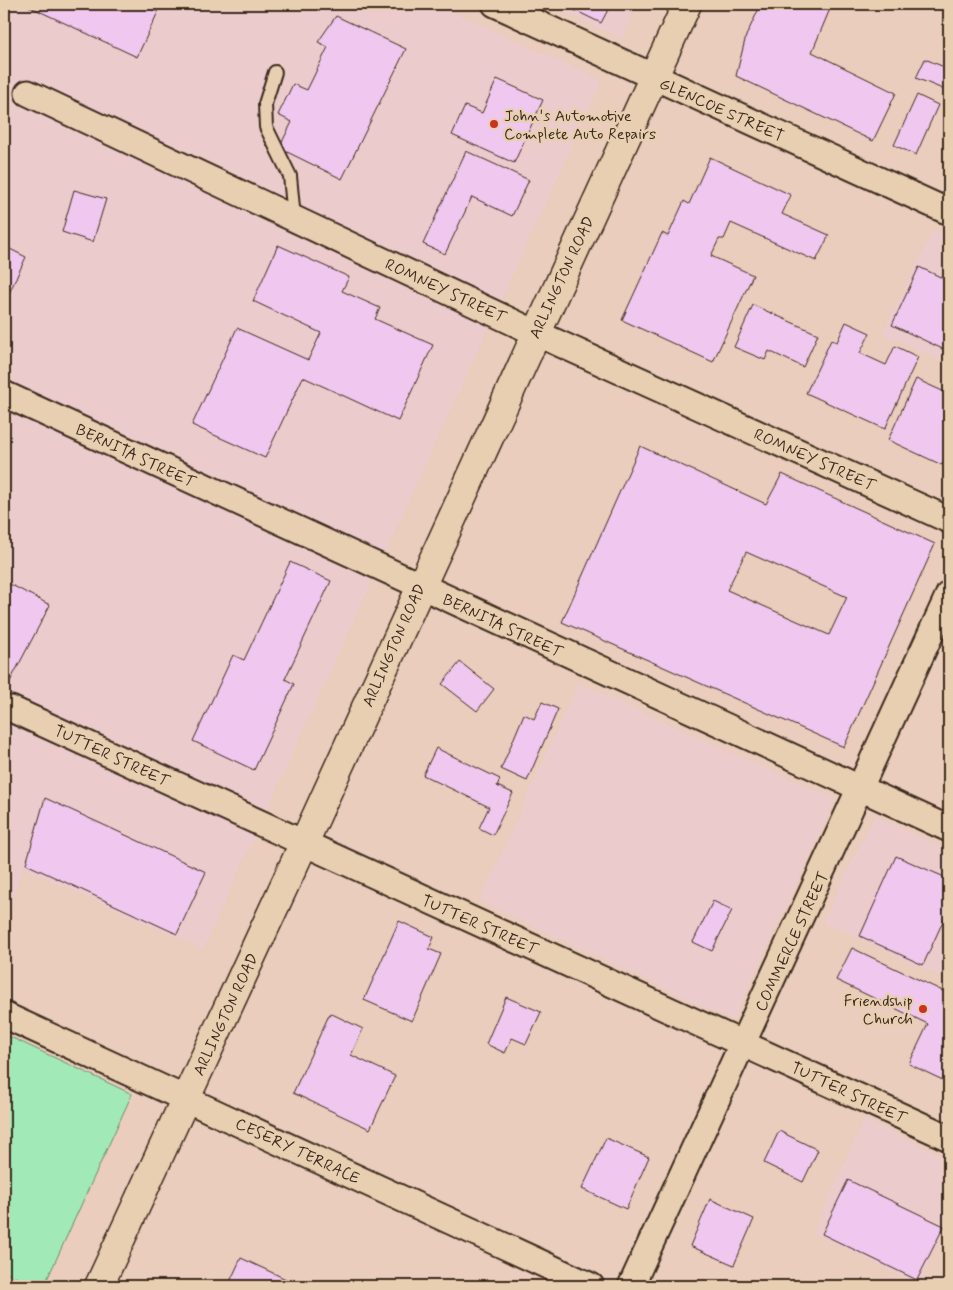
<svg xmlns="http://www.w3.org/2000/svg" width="953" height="1290" font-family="Mynerve,sans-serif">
	<rect width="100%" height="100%" fill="#eacdbd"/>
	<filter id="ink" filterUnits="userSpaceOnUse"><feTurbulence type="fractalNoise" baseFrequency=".02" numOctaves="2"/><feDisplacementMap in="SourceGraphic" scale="10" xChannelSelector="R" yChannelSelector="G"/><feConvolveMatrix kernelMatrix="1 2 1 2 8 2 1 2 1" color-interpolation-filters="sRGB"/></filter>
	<g filter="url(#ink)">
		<g fill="#eccbcc">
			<polygon points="4,4 435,4 602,80 203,949 22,868 4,925"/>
			<polygon points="544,4 637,4 621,38"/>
			<polygon points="934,229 949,236 949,363 882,334"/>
			<polygon points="578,683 836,800 733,1020 480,901"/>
			<polygon points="874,816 949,851 949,980 823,922"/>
			<polygon points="864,1119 949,1159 949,1217 919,1285 813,1233"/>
		</g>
		<polygon fill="#a1eab8" stroke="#6e8a6b" points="4,1034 132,1094 44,1286 35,1286 4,1272"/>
		<g fill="#f0c7ef" stroke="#3b2a1e" fill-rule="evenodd">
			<polygon points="24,4 139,4 158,12 137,57"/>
			<polygon points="562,4 611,4 601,23"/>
			<polygon points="761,4 832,4 812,52 896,93 873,141 736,76 746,36"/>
			<polygon points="336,16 406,49 342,179 279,148 292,122 278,115 293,84 307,90 328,47 318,42"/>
			<polygon points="925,59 949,69 949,80 945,90 916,78"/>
			<polygon points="497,79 543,100 514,163 452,135 465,106 482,113"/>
			<polygon points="917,95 938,105 916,155 894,145"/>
			<polygon points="466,151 529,180 512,216 472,197 445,254 423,244"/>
			<polygon points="710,157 791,195 782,214 829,235 816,261 731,223 724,239 719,239 711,256 753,275 713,362 622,320 662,233 668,236 684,201 689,204"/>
			<polygon points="74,190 106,199 93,242 62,232"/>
			<polygon points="278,245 349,277 342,291 380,308 375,319 433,345 398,421 303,377 265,458 192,425 237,328 308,360 321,333 253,301"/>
			<polygon points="4,246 26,257 4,304"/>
			<polygon points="919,267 949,281 949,352 892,325"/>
			<polygon points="753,305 818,334 803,367 769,351 765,360 734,347"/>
			<polygon points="846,322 870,333 860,353 886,365 895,346 918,357 885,429 806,393 831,340 837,342"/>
			<polygon points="916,379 949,394 949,450 942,465 888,440"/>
			<path d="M640,446L766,504L782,474L935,544L844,747L562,622ZM746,552L847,597L829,635L727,590Z"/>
			<polygon points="290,562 331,581 285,679 294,684 254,770 193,741 233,655 244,660"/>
			<polygon points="4,581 50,605 7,687 4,686"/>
			<polygon points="460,662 494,689 477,711 442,684"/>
			<polygon points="542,702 558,709 527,781 501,769 524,714 534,719"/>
			<polygon points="436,748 500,779 497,786 513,793 493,835 479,828 489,807 423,775"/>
			<polygon points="45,798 206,872 177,934 26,864"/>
			<polygon points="896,856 949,879 949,908 923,965 860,936"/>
			<polygon points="713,901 732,910 712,951 693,942"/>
			<polygon points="399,921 434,937 429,949 441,954 412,1021 364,1000"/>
			<polygon points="852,948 949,994 949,1083 909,1064 928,1024 836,980"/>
			<polygon points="506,997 541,1012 526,1044 512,1038 505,1053 486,1044"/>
			<polygon points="330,1013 363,1029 351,1055 395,1076 370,1129 293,1093"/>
			<polygon points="779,1131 818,1150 803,1182 764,1163"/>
			<polygon points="606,1138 649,1157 626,1209 582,1189"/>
			<polygon points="848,1180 944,1226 917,1280 822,1234"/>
			<polygon points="710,1199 754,1219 734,1265 690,1246"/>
			<polygon points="241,1258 288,1280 285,1286 228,1286"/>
		</g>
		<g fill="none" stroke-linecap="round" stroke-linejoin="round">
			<defs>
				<polyline id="service" points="275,72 265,104 266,127 290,176 294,218"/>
				<g id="minor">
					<polyline points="495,4 949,212"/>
					<polyline points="28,93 536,333 949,520"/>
					<polyline points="4,394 949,829"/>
					<polyline points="11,709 949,1138"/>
					<polyline points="4,1015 591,1286"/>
					<polyline points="631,1286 949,594"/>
				</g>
				<polyline id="secondary" points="99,1286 304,843 687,4"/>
			</defs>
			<use href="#service" stroke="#3b2a1e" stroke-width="16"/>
			<use href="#minor" stroke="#3b2a1e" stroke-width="29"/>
			<use href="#secondary" stroke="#3b2a1e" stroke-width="31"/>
			<use href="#service" stroke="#e9cfb1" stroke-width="12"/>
			<use href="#minor" stroke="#e9cfb1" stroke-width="25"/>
			<use href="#secondary" stroke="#e9cfb1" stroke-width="28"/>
		</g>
	</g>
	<g fill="#c8321e" stroke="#e9cfb1" stroke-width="2">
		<circle cx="494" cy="124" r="5"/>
		<circle cx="923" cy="1009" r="5"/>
	</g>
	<g text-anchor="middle" stroke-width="5" stroke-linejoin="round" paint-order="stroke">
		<g font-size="16" fill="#3b2a1e" stroke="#e9cfb1">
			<text transform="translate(722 109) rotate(24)" y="6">GLENCOE STREET</text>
			<text transform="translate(561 277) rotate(-65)" y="6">ARLINGTON ROAD</text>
			<text transform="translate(446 290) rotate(25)" y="6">ROMNEY STREET</text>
			<text transform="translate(136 455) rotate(25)" y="6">BERNITA STREET</text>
			<text transform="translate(815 459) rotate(24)" y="6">ROMNEY STREET</text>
			<text transform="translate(503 625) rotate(25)" y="6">BERNITA STREET</text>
			<text transform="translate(393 645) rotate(-66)" y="6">ARLINGTON ROAD</text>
			<text transform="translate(112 755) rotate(25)" y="6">TUTTER STREET</text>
			<text transform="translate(480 924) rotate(24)" y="6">TUTTER STREET</text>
			<text transform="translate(791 941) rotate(-65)" y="6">COMMERCE STREET</text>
			<text transform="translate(225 1014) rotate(-65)" y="6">ARLINGTON ROAD</text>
			<text transform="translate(849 1092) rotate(25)" y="6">TUTTER STREET</text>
			<text transform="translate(298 1150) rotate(25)" y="6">CESERY TERRACE</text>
		</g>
		<g font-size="16" fill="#3b2a1e" stroke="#e9cfb1" text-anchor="start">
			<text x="504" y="121">John's Automotive<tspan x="504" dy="18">Complete Auto Repairs</tspan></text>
			<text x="913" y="1006" text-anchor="end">Friendship<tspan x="913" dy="18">Church</tspan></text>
		</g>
	</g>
	<rect width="953" height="1290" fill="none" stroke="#e9cfb1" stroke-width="20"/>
	<rect x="10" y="10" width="933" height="1270" fill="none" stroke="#3b2a1e" stroke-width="2" filter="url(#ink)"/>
</svg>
